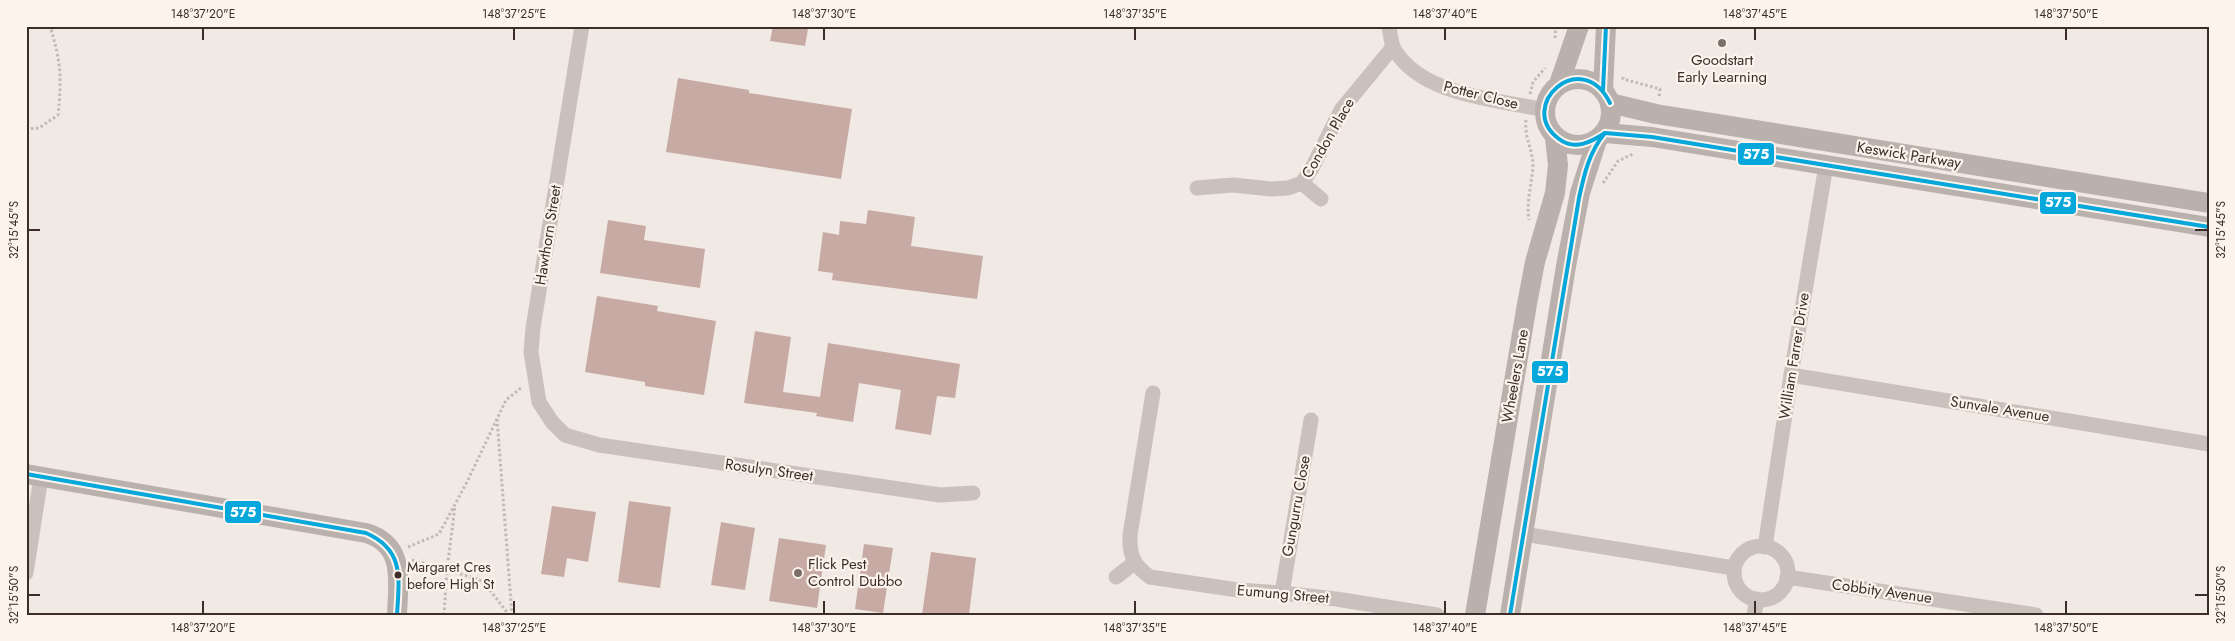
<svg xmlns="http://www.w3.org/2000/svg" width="2235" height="641" font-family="Jost,sans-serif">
	<rect width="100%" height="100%" fill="#f1e9e4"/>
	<g fill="#c7aaa4">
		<polygon points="773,26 808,29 805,46 770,41"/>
		<polygon points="678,78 749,90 749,93 852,109 841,179 666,152"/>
		<polygon points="868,210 915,217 911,246 983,256 977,299 832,280 833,273 818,271 823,232 839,235 840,221 866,224"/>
		<polygon points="608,220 646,226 644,240 705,249 700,288 600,273"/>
		<polygon points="597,296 658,306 657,311 716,321 704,395 645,386 645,382 585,372"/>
		<polygon points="755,331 791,337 783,392 820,397 828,343 960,364 955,398 937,396 931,435 895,429 901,390 859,383 853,422 816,416 817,413 744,403"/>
		<polygon points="629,501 671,507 660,588 618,582"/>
		<polygon points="552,506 596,512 588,562 567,558 564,577 541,574"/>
		<polygon points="721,522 755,528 745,590 711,585"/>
		<polygon points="779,538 826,545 817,608 769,601"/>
		<polygon points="864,544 893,548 883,613 855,609"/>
		<polygon points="931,552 976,558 969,615 922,615"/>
	</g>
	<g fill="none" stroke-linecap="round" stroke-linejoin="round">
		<g stroke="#c3b9b4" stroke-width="3" stroke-dasharray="2.5 2.5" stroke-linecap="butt">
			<polyline points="1555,38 1556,26"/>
			<polyline points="1623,77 1623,79 1660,89 1659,97"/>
			<polyline points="1530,94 1533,82 1545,68"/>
			<path d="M1526,120C1524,137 1533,150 1533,166C1532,184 1526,201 1529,220"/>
			<path d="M26,129L39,128L58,115C62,78 61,62 50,26"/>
			<polyline points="1603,183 1618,161 1633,154"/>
			<polyline points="497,419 512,615"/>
			<polyline points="408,547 439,534 467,482 506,400 522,387"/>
			<polyline points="412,560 478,579 486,585 509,615"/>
			<polyline points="444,615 447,570 455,506"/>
		</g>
		<g stroke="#cac1bc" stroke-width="15">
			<polyline points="582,26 533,328 531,352 539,402 552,422 565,435 599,445 940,495 973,493"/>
			<path d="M1389,26C1390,33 1391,43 1394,49C1422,96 1496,99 1544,110"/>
			<polyline points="1302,183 1321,199"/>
			<polyline points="1197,188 1233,185 1271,189 1288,188 1302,183 1312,168 1341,110 1393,47"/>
			<polyline points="1791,375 2209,444"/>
			<path d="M1153,393L1130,535C1129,555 1134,566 1150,577L1238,590L1282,593L1336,599L1437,615"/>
			<polyline points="1523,534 1734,568"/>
			<circle cx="1761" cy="573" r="27"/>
			<polyline points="1765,547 1791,375 1826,165"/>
			<polyline points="26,573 41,477"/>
			<polyline points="1116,577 1134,563"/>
			<polyline points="1787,577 2036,615"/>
			<polyline points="1282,593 1311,420"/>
			<polyline points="1754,615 1757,599"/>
		</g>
		<g stroke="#bbb1ac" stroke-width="20">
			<circle cx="1578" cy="112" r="33"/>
			<polyline points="1559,84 1579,26"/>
			<polyline points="1603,90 1606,26"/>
			<polyline points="1610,103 1656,114 2209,203"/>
			<polyline points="1605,133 1652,137 2209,227"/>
			<path d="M26,474L366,533C406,545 398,581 397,615"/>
			<polyline points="1475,615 1527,304 1535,262 1555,193 1558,165 1555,138"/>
			<polyline points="1510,615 1566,266 1580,193 1597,140"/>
		</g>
		<defs>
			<g id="bus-1">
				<polyline points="1603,90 1606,26"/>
				<polyline points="1605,133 1652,137 2209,227"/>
				<path d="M1605,133C1591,142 1575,151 1559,139C1515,107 1581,45 1610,103"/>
				<path d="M26,474L366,533C405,550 399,579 397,615"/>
				<path d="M1510,615L1579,198C1584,175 1589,152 1605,133"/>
			</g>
		</defs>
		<use href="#bus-1" stroke="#fcf3ec" stroke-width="8"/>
		<use href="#bus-1" stroke="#06a7db" stroke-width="4"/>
	</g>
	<path fill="none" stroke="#3c2d29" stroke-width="2" d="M203,28V40M514,28V40M824,28V40M1135,28V40M1445,28V40M1755,28V40M2066,28V40M28,230H40M2195,230H2208M28,595H40M2195,595H2208M203,601V614M514,601V614M824,601V614M1135,601V614M1445,601V614M1755,601V614M2066,601V614"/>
	<g fill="#7b6f6a" stroke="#fcf3ec" stroke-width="2">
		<circle cx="1722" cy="43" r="5"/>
		<circle cx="798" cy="573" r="5"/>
	</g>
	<circle fill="#3c2d29" stroke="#fcf3ec" stroke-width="2" cx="398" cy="575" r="4.5"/>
	<g text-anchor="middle" stroke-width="4.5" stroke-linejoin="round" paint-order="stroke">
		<g font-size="14" fill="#3c2d29" stroke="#fcf3ec" text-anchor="start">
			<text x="407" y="572">Margaret Cres<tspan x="407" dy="17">before High St</tspan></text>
		</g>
		<g font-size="15" fill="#3c2d29" stroke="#fcf3ec">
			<text x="1722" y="65">Goodstart<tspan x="1722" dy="17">Early Learning</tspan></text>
			<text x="808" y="569" text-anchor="start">Flick Pest<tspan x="808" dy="17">Control Dubbo</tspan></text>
		</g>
		<g font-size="15" fill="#3c2d29" stroke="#fcf3ec">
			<text transform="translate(1481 95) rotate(14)" y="5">Potter Close</text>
			<text transform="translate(1328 138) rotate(-60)" y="5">Condon Place</text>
			<text transform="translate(1909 155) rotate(9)" y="5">Keswick Parkway</text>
			<text transform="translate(548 235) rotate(-81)" y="5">Hawthorn Street</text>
			<text transform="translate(1794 356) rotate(-81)" y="5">William Farrer Drive</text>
			<text transform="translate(1515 376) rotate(-80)" y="5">Wheelers Lane</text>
			<text transform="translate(2000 409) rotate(9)" y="5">Sunvale Avenue</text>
			<text transform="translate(769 470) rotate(8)" y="5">Rosulyn Street</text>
			<text transform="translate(1296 506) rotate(-80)" y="5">Gungurru Close</text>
			<text transform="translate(1882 591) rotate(8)" y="5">Cobbity Avenue</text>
			<text transform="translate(1283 594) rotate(5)" y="5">Eumung Street</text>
		</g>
	</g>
	<g stroke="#fcf3ec" stroke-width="2">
		<rect x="1737" y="142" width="38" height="24" rx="5" fill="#06a7db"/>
		<rect x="2039" y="191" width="38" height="24" rx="5" fill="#06a7db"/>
		<rect x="1531" y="360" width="38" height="24" rx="5" fill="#06a7db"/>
		<rect x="224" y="500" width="38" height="24" rx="5" fill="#06a7db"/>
	</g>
	<g font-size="14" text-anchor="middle" font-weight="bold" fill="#fff">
		<text x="1756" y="159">575</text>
		<text x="2058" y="207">575</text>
		<text x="1550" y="376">575</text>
		<text x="243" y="517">575</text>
	</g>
	<rect width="2235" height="641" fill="none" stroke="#fcf3ec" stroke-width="55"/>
	<rect x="28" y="28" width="2180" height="586" fill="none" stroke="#3c2d29" stroke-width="2"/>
	<g font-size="12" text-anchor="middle" fill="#3c2d29">
		<text x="203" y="18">148°37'20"E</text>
		<text x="514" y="18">148°37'25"E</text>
		<text x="824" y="18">148°37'30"E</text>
		<text x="1135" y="18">148°37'35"E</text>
		<text x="1445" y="18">148°37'40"E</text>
		<text x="1755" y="18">148°37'45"E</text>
		<text x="2066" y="18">148°37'50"E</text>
		<text transform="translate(14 230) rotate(-90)" y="4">32°15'45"S</text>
		<text transform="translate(2221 230) rotate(-90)" y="4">32°15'45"S</text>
		<text transform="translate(14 595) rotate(-90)" y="4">32°15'50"S</text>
		<text transform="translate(2221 595) rotate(-90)" y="4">32°15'50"S</text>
		<text x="203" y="632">148°37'20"E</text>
		<text x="514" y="632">148°37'25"E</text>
		<text x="824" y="632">148°37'30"E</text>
		<text x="1135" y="632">148°37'35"E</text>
		<text x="1445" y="632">148°37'40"E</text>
		<text x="1755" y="632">148°37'45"E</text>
		<text x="2066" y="632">148°37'50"E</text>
	</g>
</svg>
